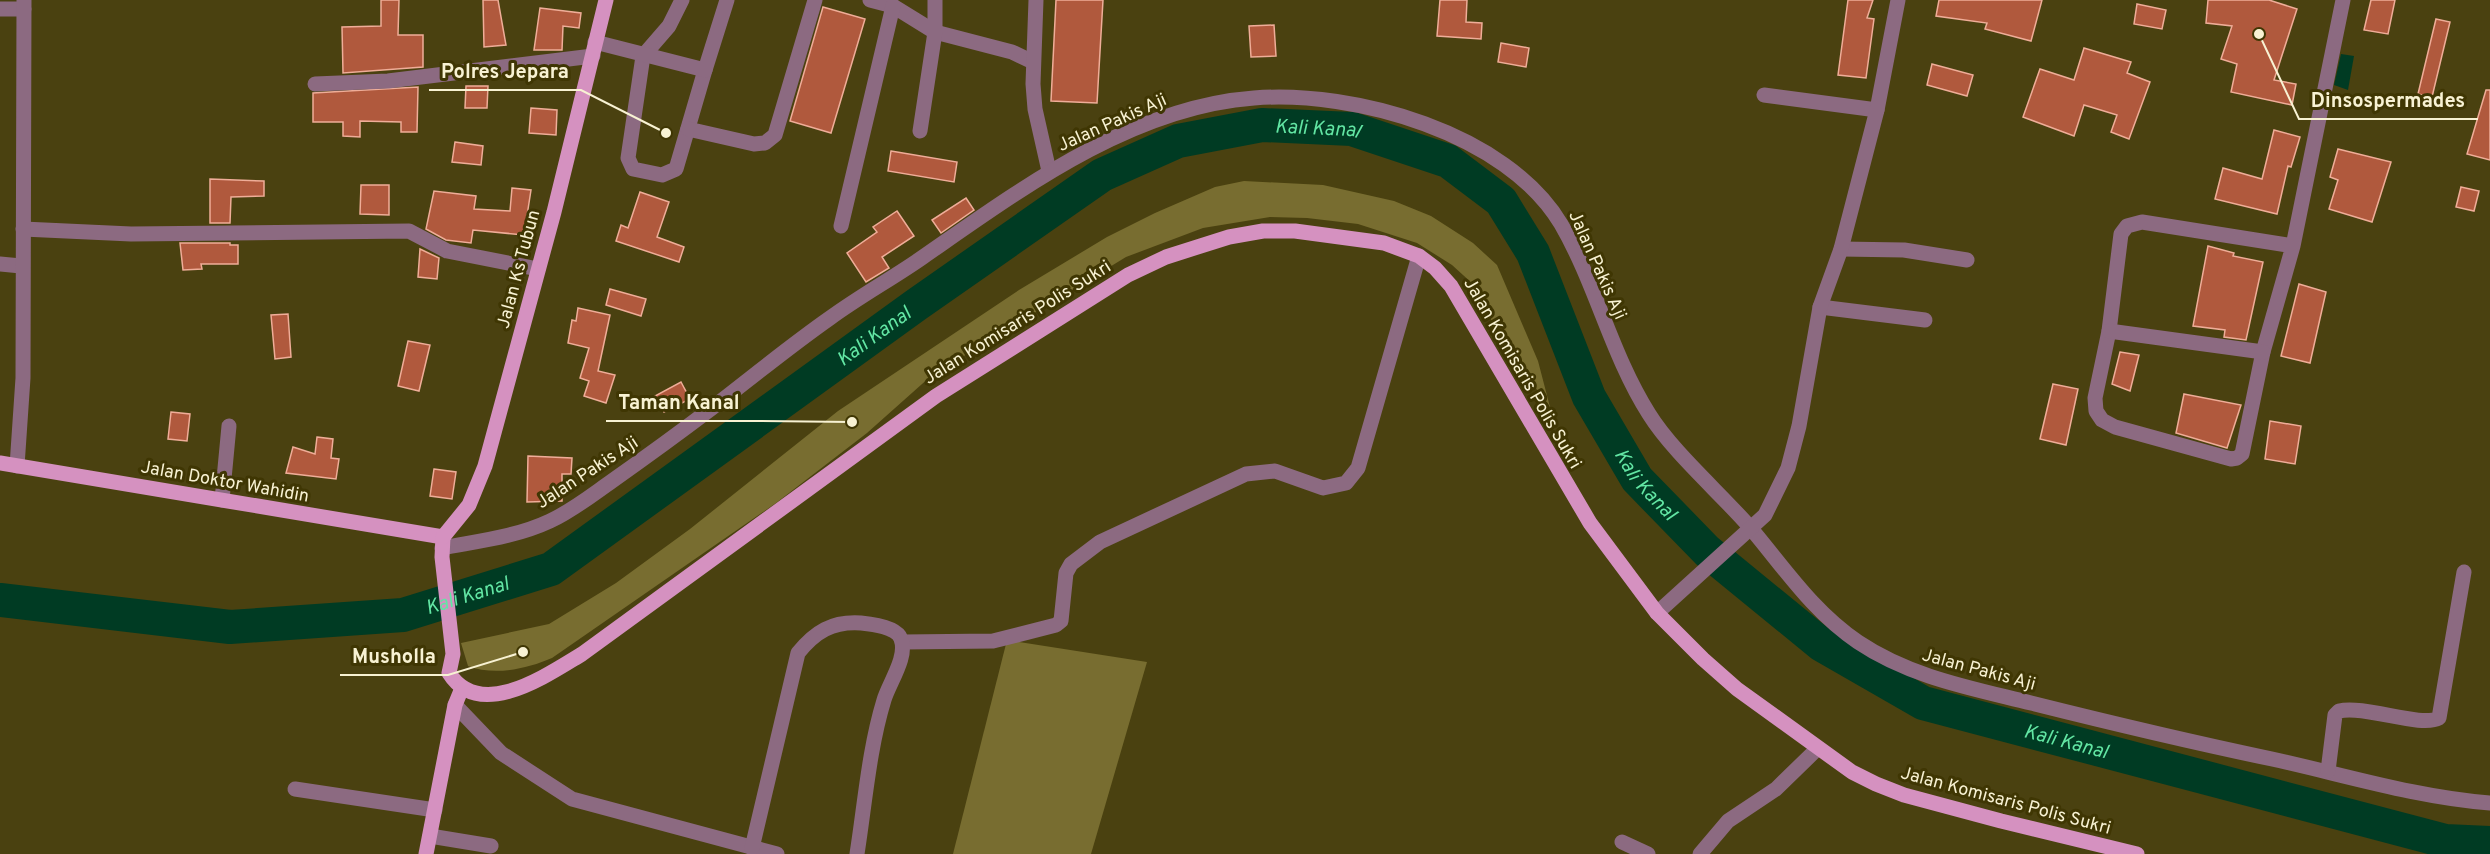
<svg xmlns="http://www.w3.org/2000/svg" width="2490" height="854" font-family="Overpass,sans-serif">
	<rect width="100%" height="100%" fill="#4a4110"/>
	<g fill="#786d30">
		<path d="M1244,181L1323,185L1394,201L1431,216L1473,243L1497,265L1538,361L1550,407L1504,346L1474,285L1452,265L1417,243L1358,224L1307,218L1270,217L1203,228L1126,257L931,376L867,433L776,503L552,658C527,669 494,676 468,666L461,643L549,624L616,583L690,529L838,411L1019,290L1107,237L1155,213L1215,187Z"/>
		<polygon points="1007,640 1147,662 1091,854 953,854"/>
	</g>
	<polygon fill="#003b23" points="2341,54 2354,56 2348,90 2334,85"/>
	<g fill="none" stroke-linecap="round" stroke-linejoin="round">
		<path stroke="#003b23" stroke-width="34" id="s1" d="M0,600L230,627L403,615L551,569L916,305L1102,175L1178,141L1262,125L1352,129L1448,161L1501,201L1533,253L1589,397L1637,479L1707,551L1822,645L1923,703L2445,841L2490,843"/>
	</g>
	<g fill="#b0593d" stroke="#efad98" stroke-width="1.5">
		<polygon points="381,0 399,0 398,35 423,35 423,67 343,73 342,27 381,26"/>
		<polygon points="483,0 498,0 506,45 484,47"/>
		<polygon points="1056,0 1103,0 1097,103 1051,101"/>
		<polygon points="1440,0 1467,0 1466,22 1482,23 1481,39 1437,36"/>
		<polygon points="1848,0 1873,0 1867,18 1874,19 1866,78 1838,75"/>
		<polygon points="1939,0 2042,0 2031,41 1985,29 1987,23 1936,16"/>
		<polygon points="2208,0 2269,0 2297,9 2274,80 2296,84 2292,105 2231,92 2237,64 2221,59 2232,26 2206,23"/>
		<polygon points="2371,0 2395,0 2388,34 2364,30"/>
		<polygon points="2137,4 2166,10 2162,29 2134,24"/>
		<polygon points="823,7 865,19 831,133 790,121"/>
		<polygon points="540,8 581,13 579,28 563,26 562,50 534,50"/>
		<polygon points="2436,19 2450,22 2432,97 2418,94"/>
		<polygon points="1274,25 1276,56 1251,57 1249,26"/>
		<polygon points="1501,43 1529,48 1526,67 1498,62"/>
		<polygon points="2084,48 2131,62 2127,73 2150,82 2129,139 2111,132 2117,115 2084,105 2074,136 2023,117 2040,69 2074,80"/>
		<polygon points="1932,64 1973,75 1967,96 1927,85"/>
		<polygon points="466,86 488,86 487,108 465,108"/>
		<polygon points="418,87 417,132 401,132 401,122 360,121 360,137 343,136 343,122 313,122 313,93"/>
		<polygon points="2486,90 2490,90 2490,160 2467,154"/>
		<polygon points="531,108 557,110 556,135 529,133"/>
		<polygon points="2274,130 2300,137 2291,167 2288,166 2277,214 2215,199 2223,168 2262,179"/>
		<polygon points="455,142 483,146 481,165 452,162"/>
		<polygon points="2338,149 2391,162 2372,222 2329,209 2338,180 2330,177"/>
		<polygon points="891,151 957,162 954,182 888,171"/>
		<polygon points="210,179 264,181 264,196 231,197 230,223 210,223"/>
		<polygon points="361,185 389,185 389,215 360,214"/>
		<polygon points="2461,187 2479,191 2474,211 2456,207"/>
		<polygon points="512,188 531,190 524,235 473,230 471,243 446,240 426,229 434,191 476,196 474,209 510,211"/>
		<polygon points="640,192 669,202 657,237 684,247 679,262 616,241 621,225 628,228"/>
		<polygon points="966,198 974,210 941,233 932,220"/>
		<polygon points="897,211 914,236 882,257 889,268 866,282 847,253 877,232 873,227"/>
		<polygon points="180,243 230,243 230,245 238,245 238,264 201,264 202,269 183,270"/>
		<polygon points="2208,246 2234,253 2233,256 2263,262 2246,340 2224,337 2225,330 2193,326"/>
		<polygon points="420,249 439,258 437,279 418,277"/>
		<polygon points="2299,284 2326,292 2310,363 2281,356"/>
		<polygon points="610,289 646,299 641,316 606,305"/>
		<polygon points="578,308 610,315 598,371 615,375 606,403 584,396 589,381 580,378 589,348 568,343 572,320 576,321"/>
		<polygon points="288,314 291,357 275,359 271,315"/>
		<polygon points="408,341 430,345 419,391 398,386"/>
		<polygon points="2120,352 2139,355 2130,391 2112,384"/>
		<polygon points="681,382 690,399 664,412 655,396"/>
		<polygon points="2053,384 2078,389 2066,445 2040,439"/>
		<polygon points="2184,394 2241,405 2227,448 2176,433"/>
		<polygon points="171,412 190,414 187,441 168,439"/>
		<polygon points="2270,421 2301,426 2295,464 2265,459"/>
		<polygon points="317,437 333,439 331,458 339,459 336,479 286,473 293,447 315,454"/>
		<polygon points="528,456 572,458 571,474 562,474 562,501 527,502"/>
		<polygon points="434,469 456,472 452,499 430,496"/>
	</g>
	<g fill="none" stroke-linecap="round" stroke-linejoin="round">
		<g stroke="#8c6a81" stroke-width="15">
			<polyline points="682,0 669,26 643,56 628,158 633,169 662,175 676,169 705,70"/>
			<polyline points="870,0 893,6 935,32 1012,52 1033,62"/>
			<polyline points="1036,0 1033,84 1035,109 1049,171"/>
			<polyline points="0,9 24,9"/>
			<polyline points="595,42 705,70 727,0"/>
			<polyline points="315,84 388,81 593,56"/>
			<polyline points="1764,95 1877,110"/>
			<polyline points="688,129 754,144 765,143 775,135 815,0"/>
			<polyline points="920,131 935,32 935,0"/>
			<polyline points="841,226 893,6"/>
			<polyline points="23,229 131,234 409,231 447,251 538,269"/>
			<polyline points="2293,246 2142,222 2127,226 2121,234 2109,331 2095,398 2096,411 2102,420 2115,427 2231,459 2237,458 2242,454 2263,352 2293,246 2343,0"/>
			<polyline points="1841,249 1904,250 1967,260"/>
			<polyline points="0,264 21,266"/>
			<polyline points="1820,307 1925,320"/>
			<polyline points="2109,331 2263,352"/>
			<polyline points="17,466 23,378 24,0"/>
			<polyline points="222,500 229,426"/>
			<path d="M442,548C478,541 516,537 550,521C572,511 592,495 612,481C646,457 679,433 712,408C751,378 790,346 830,318C860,296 893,278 923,257C1021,189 1131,107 1254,98C1354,90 1507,133 1561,224C1596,284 1611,354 1649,414C1672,451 1718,491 1748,525C1783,566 1812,611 1858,642C1910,677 1971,688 2031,703C2111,723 2191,742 2272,759C2345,775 2415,797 2490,803"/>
			<polyline points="1657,613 1765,515 1788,468 1799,426 1820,307 1841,249 1877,110 1898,0"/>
			<polyline points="903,642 993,641 1056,625 1061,621 1066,573 1071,564 1100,542 1246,474 1275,471 1323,488 1346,483 1358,468 1419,256"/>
			<polyline points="455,705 501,753 572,799 777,854"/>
			<path d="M2328,771L2335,715L2339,711C2365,705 2421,728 2439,718L2464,572"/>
			<polyline points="295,789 435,810"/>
			<polyline points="430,836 491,846"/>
			<polyline points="1622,842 1648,854"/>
			<path d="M752,848L798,653C815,632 832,621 861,623C872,624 897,627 901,639C908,657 889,683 884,700C869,749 865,803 857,854"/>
			<polyline points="1700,854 1728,821 1776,789 1818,748"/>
		</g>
		<g stroke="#d591c0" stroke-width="15">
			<polyline points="0,463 443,537"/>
			<path d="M443,537L442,557L453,654L449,673C480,722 547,675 582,654L936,396L1128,275L1166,257L1229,237L1263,231H1295L1384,243L1419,256L1435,268L1451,286L1590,523L1657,613L1703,659L1737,689L1852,772L1876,784L1904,795L2001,821L2137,854"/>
			<polyline points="443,537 469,505 485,466 554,212 606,0"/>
			<polyline points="426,854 455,705 462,688"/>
		</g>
	</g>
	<g text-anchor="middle" stroke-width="6" stroke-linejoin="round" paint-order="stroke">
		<g font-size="18" fill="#f8f2d3" stroke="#3f3603">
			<text transform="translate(1112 122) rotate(-24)" y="6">Jalan Pakis Aji</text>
			<text transform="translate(1598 265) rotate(66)" y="6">Jalan Pakis Aji</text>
			<text transform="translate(518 269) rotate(-75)" y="6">Jalan Ks Tubun</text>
			<text transform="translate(1017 322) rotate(-32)" y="6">Jalan Komisaris Polis Sukri</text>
			<text transform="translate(1523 373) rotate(60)" y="6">Jalan Komisaris Polis Sukri</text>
			<text transform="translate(587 472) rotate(-33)" y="6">Jalan Pakis Aji</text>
			<text transform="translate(225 481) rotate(10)" y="6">Jalan Doktor Wahidin</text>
			<text transform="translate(1979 669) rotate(15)" y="6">Jalan Pakis Aji</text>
			<text transform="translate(2006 800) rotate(15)" y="6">Jalan Komisaris Polis Sukri</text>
		</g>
		<g font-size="20" font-style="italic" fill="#62e6a4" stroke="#3f3603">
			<text dy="7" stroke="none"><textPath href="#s1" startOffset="1462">Kali Kanal</textPath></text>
			<text dy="7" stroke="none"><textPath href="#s1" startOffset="958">Kali Kanal</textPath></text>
			<text dy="7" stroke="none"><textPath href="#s1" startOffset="1984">Kali Kanal</textPath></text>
			<text dy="7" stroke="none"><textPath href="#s1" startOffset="472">Kali Kanal</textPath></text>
			<text dy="7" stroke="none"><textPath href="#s1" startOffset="2488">Kali Kanal</textPath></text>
		</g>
	</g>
	<path fill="none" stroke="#f8f2d3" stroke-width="2" d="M666 133L581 90H429M2259 34L2299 119H2478M852 422L752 421H606M523 652L448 675H340"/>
	<g fill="#f8f2d3" stroke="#3f3603" stroke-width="2">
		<circle cx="666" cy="133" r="6"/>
		<circle cx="2259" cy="34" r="6"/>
		<circle cx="852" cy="422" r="6"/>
		<circle cx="523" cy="652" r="6"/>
	</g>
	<g font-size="20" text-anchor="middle" font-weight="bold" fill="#f8f2d3" stroke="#3f3603" stroke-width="6" stroke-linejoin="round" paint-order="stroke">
		<text x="505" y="78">Polres Jepara</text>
		<text x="2388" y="107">Dinsospermades</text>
		<text x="679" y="409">Taman Kanal</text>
		<text x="394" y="663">Musholla</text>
	</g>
</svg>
